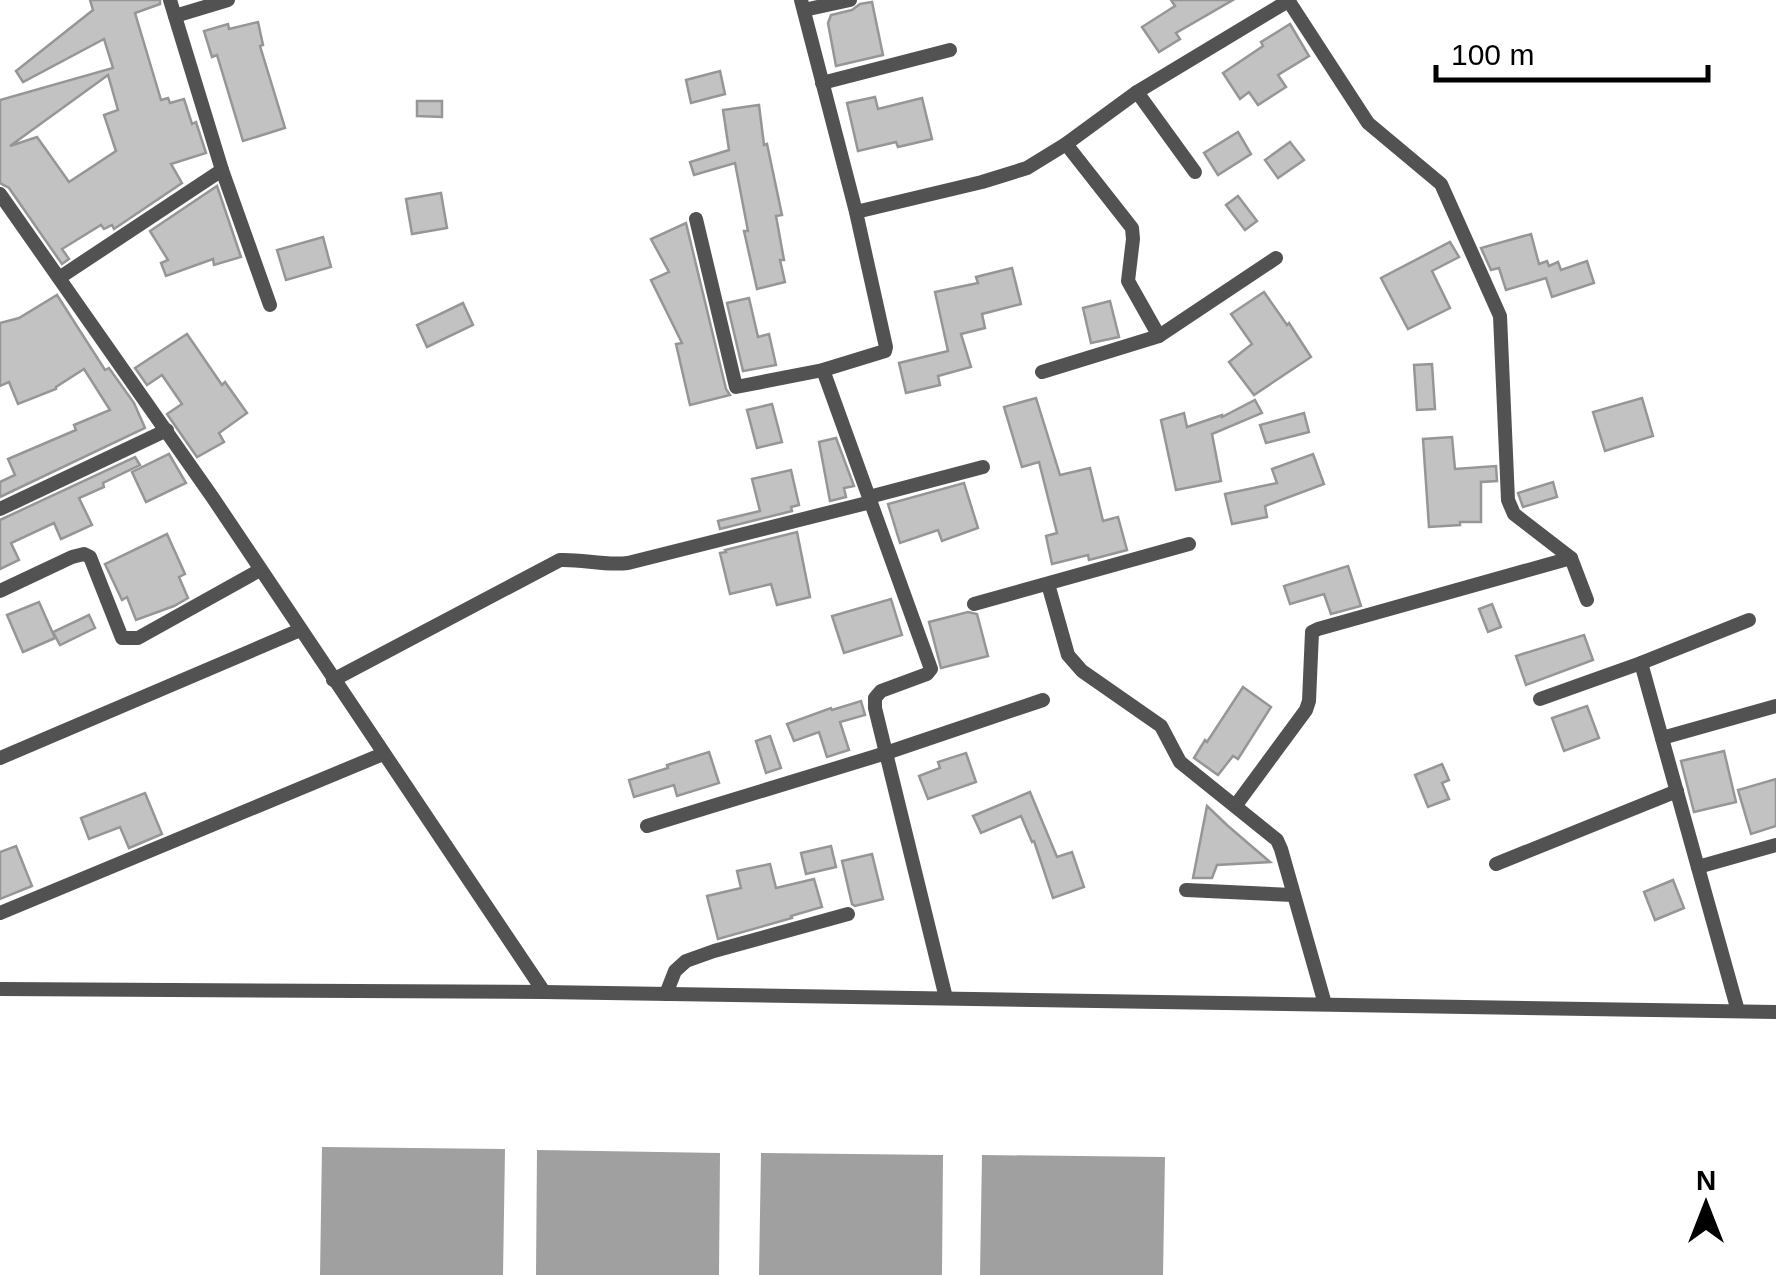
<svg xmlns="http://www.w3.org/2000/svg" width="1776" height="1275" font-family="Arial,sans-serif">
	<rect width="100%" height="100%" fill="#fff"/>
	<g fill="#a0a0a0">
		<polygon points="322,1147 505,1149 503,1275 320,1275"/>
		<polygon points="537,1150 720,1153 719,1275 536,1275"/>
		<polygon points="761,1153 943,1155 942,1275 759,1275"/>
		<polygon points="982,1155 1165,1157 1163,1275 980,1275"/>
	</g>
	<g fill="#c2c2c2" stroke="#969696" stroke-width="2.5" fill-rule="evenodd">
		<path d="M90,0H160V4L135,13L161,100L168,98L170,103L184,99L192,124L196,122L206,153L171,164L182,183L114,229L112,225L104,229L101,225L62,249L69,259L62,264L9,188L0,183V100L113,68L104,39L23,82L16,71L93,10ZM108,75L118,110L104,115L116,151L69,182L37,137L10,146Z"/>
		<polygon points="1171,0 1233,0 1176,33 1180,39 1159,52 1142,27 1175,6"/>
		<polygon points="872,2 883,55 836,66 828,23 831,15 852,10 860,4"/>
		<polygon points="258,22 263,45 260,46 285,128 243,141 217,55 212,57 204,31 228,24 229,29"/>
		<polygon points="1290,24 1309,56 1278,75 1286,87 1258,105 1249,92 1240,99 1223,73 1263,46 1261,42"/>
		<polygon points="720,71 725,94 691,103 686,80"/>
		<polygon points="875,97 878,109 922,98 932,139 898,147 896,142 858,151 847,103"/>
		<polygon points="417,101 442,101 442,117 417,116"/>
		<polygon points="759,105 764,145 767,144 782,215 776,216 784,260 780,260 785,282 757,289 744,231 748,231 735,163 694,175 690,162 729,150 723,110"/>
		<polygon points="1238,132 1251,154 1218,175 1204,153"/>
		<polygon points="1290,142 1304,160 1278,178 1265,160"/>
		<polygon points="217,186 241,257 214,265 213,259 166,276 161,263 168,260 150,231"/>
		<polygon points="441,193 447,228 412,234 406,199"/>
		<polygon points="1238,196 1257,221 1245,230 1226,205"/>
		<polygon points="686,223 726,389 730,395 690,405 676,344 682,343 651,280 669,272 651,239"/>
		<polygon points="1531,234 1539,264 1547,261 1549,266 1558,262 1561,270 1587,261 1594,283 1552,297 1546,278 1506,290 1499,268 1491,270 1481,248"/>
		<polygon points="323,237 331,267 286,280 277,250"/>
		<polygon points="1450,242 1459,257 1432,271 1450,308 1408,329 1381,278"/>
		<polygon points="1012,268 1021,304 982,314 985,328 961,334 971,367 938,376 940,385 906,393 899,363 948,351 935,292 978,283 976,277"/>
		<polygon points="1264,292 1287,325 1289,323 1311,357 1254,395 1229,362 1252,344 1231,314"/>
		<polygon points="57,295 105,370 109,368 134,403 145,428 0,497 0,482 15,475 8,459 76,430 74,425 110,410 84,369 56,387 56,389 18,404 9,382 0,386 0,323 19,318"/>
		<polygon points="749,298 758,337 769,334 776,365 743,371 727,303"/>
		<polygon points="1110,301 1119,337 1091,343 1083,308"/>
		<polygon points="463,303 473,325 427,347 417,325"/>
		<polygon points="187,334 222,385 225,382 247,413 219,433 224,442 197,457 167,414 182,404 162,375 147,385 135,368"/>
		<polygon points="1432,364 1435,409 1417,410 1414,365"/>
		<polygon points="1036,398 1060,475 1090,468 1103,521 1118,517 1127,550 1089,560 1088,555 1052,564 1046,536 1057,533 1039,462 1022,467 1004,407"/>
		<polygon points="1642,398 1653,436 1605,451 1593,412"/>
		<polygon points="1255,400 1262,413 1212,434 1221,481 1176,490 1161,420 1184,413 1187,427 1222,415 1222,417"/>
		<polygon points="772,404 782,442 757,448 747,410"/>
		<polygon points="1304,413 1309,432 1266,443 1260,425"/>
		<polygon points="1452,437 1455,469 1496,466 1497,481 1481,482 1481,522 1460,522 1460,525 1429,527 1423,439"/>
		<polygon points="836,438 854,486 844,488 846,497 830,501 819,442"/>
		<polygon points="169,454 186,483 146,502 132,472"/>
		<polygon points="1313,454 1324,484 1265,506 1267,517 1232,524 1225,494 1277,483 1272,469"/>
		<polygon points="135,457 140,465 103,483 104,487 79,498 92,525 61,539 54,523 11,543 19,560 0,569 0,520"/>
		<polygon points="791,470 799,505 791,507 792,511 720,529 718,521 760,511 752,479"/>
		<polygon points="1553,482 1557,497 1523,507 1518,493"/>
		<polygon points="964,483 978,528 942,541 938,530 900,543 888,504"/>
		<polygon points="797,532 810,597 777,605 771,584 730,594 720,553 726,552 725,550"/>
		<polygon points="167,534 185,574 179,577 188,598 174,606 136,620 127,597 122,600 105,564"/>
		<polygon points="1348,566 1361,606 1331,614 1324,594 1290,604 1284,586"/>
		<polygon points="891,599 902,635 844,653 832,616"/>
		<polygon points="39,602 55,638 23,652 7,615"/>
		<polygon points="1492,604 1501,627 1488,632 1479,609"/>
		<polygon points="968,612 977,614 988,656 941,668 929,622"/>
		<polygon points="89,615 95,628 60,645 53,632"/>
		<polygon points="1584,635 1593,660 1526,685 1516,656"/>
		<polygon points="1243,687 1271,707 1238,759 1233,756 1218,775 1194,758 1205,740 1207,742"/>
		<polygon points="861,701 865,715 840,722 849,750 827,757 819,732 794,741 787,724 831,708 832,710"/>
		<polygon points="1587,706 1599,738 1564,751 1552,718"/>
		<polygon points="770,736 781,768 766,773 756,741"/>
		<polygon points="1724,751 1736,802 1694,812 1681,761"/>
		<polygon points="709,752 719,783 677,796 674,785 634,797 629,780 668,768 667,765"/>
		<polygon points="966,753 976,782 928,799 919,776 940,768 938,762"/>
		<polygon points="1442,764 1449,780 1442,783 1449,799 1428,807 1415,775"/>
		<polygon points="1776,779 1776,826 1751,834 1738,790"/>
		<polygon points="1030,792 1057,857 1072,852 1084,887 1053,898 1034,841 1032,842 1021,816 981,833 973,816"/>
		<polygon points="145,793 162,834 129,848 120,827 89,839 81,818"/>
		<polygon points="1207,806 1228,826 1270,862 1217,865 1212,878 1193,878"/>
		<polygon points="16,846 32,886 0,899 0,852"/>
		<polygon points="831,846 836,867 806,874 801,853"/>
		<polygon points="872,854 883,899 855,906 852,904 842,861"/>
		<polygon points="770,864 776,888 814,879 822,907 791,916 792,918 718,939 707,896 741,888 737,871"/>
		<polygon points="1673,880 1684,908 1655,920 1644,892"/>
	</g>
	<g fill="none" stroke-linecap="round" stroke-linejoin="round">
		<g stroke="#525252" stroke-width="14">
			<polyline points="170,0 222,170 270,305"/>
			<polyline points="1288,0 1368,123 1441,184 1500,316 1508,500 1514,514 1571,558 1587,600"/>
			<polyline points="804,10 850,0"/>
			<polyline points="175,16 228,0"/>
			<polyline points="822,83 950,50"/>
			<polyline points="1137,92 1195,172"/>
			<polyline points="1066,144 1132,228 1133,239 1128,281 1159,336"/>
			<polyline points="0,194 213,498 544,992"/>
			<polyline points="856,212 982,182 1027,168 1066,144 1137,92 1288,1"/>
			<polyline points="696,219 736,387 823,370 885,351 886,347 856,212 801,0"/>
			<polyline points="59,278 222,170"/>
			<polyline points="823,370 931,669 927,674 881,691 875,698 875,708 946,998"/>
			<polyline points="1042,372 1159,336 1276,258"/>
			<polyline points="869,497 983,467"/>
			<polyline points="0,509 167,430"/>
			<polyline points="1048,584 1068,655 1082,671 1161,726 1180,762 1277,840 1281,849 1325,1004"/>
			<polyline points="0,591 72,557 84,554 90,557 122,638 138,638 260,570"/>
			<polyline points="974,604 1189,544"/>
			<polyline points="1641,663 1738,1011"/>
			<path d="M333,680L560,560C583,559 604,566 628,563L871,502"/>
			<polyline points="1540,699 1641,663 1749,620"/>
			<polyline points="1662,738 1776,706"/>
			<polyline points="0,758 300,630"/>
			<polyline points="1236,805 1306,710 1309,701 1312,632 1318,629 1571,558"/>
			<polyline points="647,826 886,753 1043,700"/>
			<polyline points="1496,864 1677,791"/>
			<polyline points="1698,867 1776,845"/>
			<polyline points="1186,890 1293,895"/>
			<polyline points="0,913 383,754"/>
			<polyline points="0,989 544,992 1776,1012"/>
			<polyline points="666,994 675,971 686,961 714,951 848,914"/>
		</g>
	</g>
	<g transform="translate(1706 1205)" stroke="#ffffff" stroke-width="8" paint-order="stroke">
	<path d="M0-8L18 38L0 25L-18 38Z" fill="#000000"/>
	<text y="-15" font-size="28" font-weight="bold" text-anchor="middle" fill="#000000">N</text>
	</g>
	<path d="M1436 65v15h272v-15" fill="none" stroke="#000000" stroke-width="5"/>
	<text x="1451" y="65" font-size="30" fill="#000000" stroke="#ffffff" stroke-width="8" paint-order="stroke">100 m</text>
</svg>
